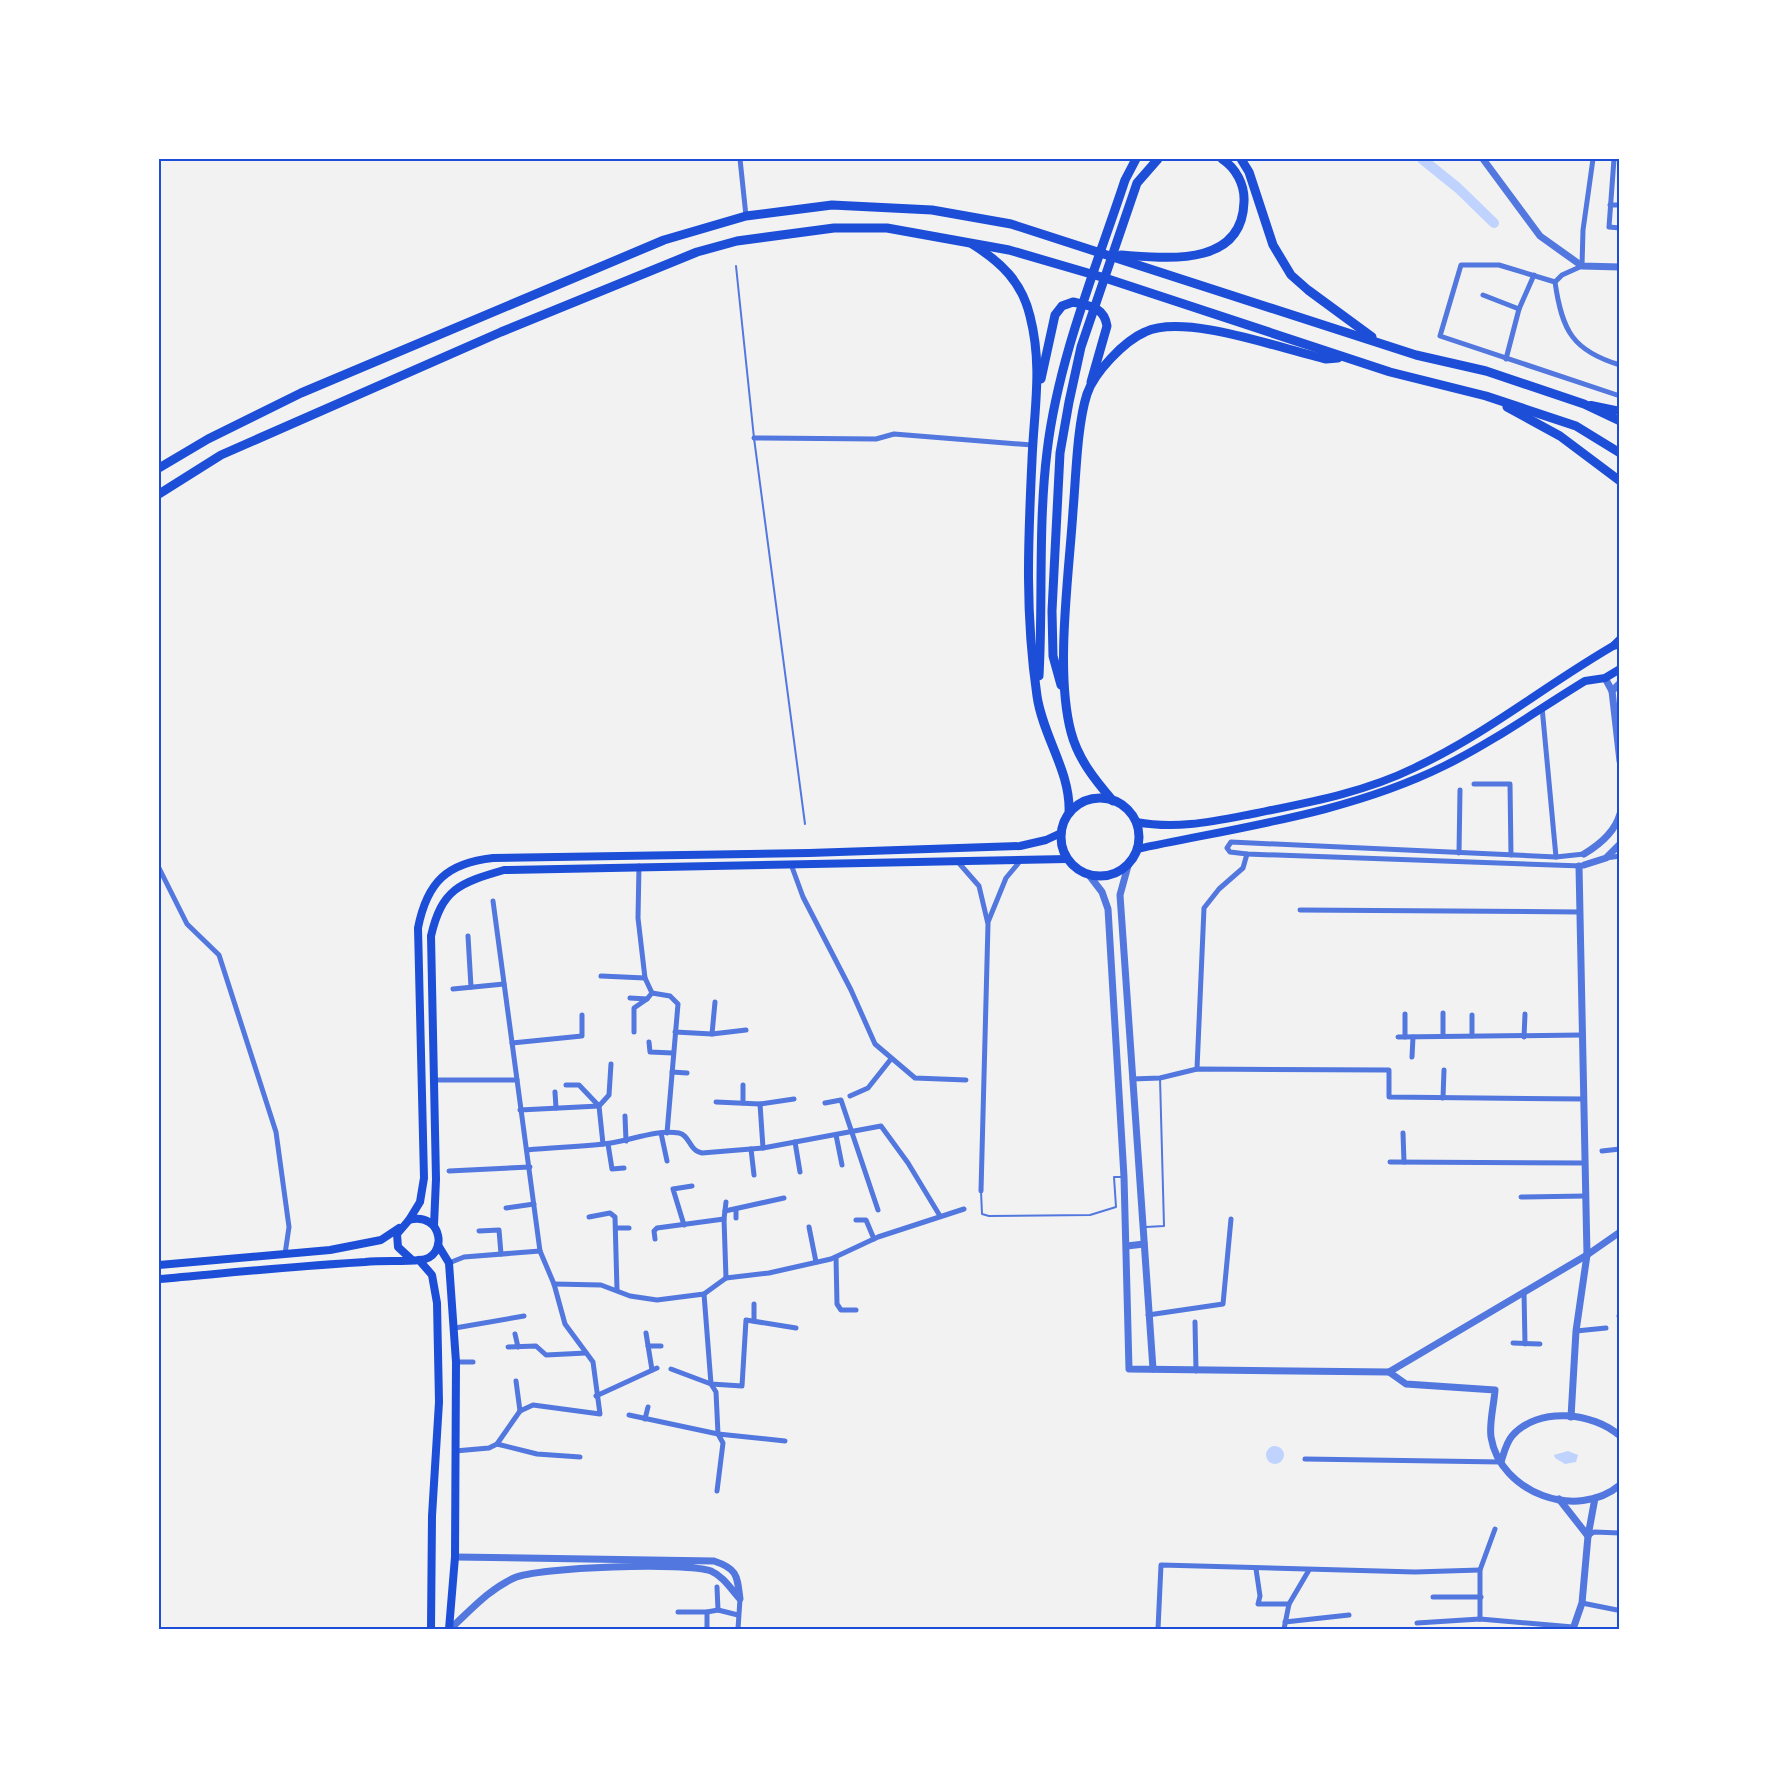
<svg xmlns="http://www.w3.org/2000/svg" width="1779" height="1788" font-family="Rubik,sans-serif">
	<rect width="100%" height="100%" fill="#f2f2f2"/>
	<g fill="#bfd3fe">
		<circle cx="1275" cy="1455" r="9"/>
		<polygon points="1568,1451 1578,1455 1576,1462 1565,1464 1555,1458 1554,1455"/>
	</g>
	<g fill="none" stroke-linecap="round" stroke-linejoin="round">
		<polyline stroke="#bfd3fe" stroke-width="10" points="1422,159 1458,188 1494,223"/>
		<g stroke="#5277de" stroke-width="2">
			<polyline points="736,266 754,438 805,824"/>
			<polyline points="981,1191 982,1214 989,1216 1090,1215 1116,1207 1114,1177 1121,1177"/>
			<polyline points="1146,1227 1164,1226 1160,1078"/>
		</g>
		<g stroke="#5277de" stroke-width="5">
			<polyline points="740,159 746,216"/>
			<path d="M1593,159L1583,230L1582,266L1562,275L1555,282C1562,331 1573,351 1620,365"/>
			<polyline points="1614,159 1609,227 1620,228"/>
			<polyline points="1610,205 1620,205"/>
			<polyline points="1555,282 1499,265 1461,265 1440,336 1620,396"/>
			<polyline points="1483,295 1519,309"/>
			<polyline points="1506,359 1519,309 1534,275"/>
			<polyline points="754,438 876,439 894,434 1032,445"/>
			<polyline points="1542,707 1556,857"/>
			<polyline points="1474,784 1510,784 1511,855"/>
			<polyline points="1459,853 1460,790"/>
			<polyline points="1606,858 1620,856"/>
			<polyline points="958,862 979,886 988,924 981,1191"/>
			<polyline points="1582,866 1247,854 1230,852 1227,848 1231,842 1556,857 1584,854"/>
			<polyline points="792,867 803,897 851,990 875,1044 915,1078 966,1080"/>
			<polyline points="159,868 187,924 219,955 276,1132 289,1227 285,1254"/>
			<polyline points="1300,910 1580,912"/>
			<polyline points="988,922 1006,878 1021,860"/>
			<polyline points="468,936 471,987"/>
			<polyline points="601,976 645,978 638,918 639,866"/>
			<polyline points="453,989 504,984"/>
			<polyline points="652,993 670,996 678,1004 667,1133"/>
			<polyline points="630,998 647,999 652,993 645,978"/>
			<polyline points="1443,1013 1443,1036"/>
			<polyline points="1405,1014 1405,1037"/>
			<polyline points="1472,1015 1472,1036"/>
			<polyline points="634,1032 634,1008 647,999"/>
			<polyline points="675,1032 712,1034 746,1030"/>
			<polyline points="712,1034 715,1002"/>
			<polyline points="1398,1037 1582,1035"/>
			<polyline points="1524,1037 1525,1014"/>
			<polyline points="649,1042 650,1052 673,1053"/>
			<polyline points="512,1043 582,1036 582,1015"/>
			<polyline points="1412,1057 1413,1037"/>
			<polyline points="1197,1069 1204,908 1219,889 1243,868 1247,854"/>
			<polyline points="672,1072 687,1073"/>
			<polyline points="1132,1079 1160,1078 1197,1069 1389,1070 1389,1097 1584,1099"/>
			<polyline points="434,1080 517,1080"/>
			<polyline points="566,1085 579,1085 599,1106"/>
			<polyline points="743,1085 743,1103"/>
			<polyline points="555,1092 556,1108"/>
			<polyline points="850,1096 868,1088 891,1059"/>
			<polyline points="1443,1098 1444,1070"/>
			<polyline points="716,1102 760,1104 794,1099"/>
			<polyline points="825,1103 841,1100 878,1210"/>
			<polyline points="760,1104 763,1148"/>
			<polyline points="520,1110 599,1106"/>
			<polyline points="625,1116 626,1141"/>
			<polyline points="661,1133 667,1161"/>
			<polyline points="1403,1133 1404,1162"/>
			<polyline points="836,1135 842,1165"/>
			<polyline points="795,1142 800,1172"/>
			<polyline points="603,1144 599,1106 609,1095 611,1064"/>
			<polyline points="608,1144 612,1169 624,1168"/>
			<polyline points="751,1149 754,1175"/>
			<path d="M527,1150C555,1147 583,1147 611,1143C632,1140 657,1129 679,1133C690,1135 689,1151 702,1153L763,1148L881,1126L908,1163L940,1216"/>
			<polyline points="1602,1151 1620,1149"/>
			<polyline points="1390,1162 1585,1163"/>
			<polyline points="449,1171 530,1167"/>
			<polyline points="1521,1197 1586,1196"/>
			<polyline points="506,1208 534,1204"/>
			<polyline points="736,1209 736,1218"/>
			<polyline points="725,1211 784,1198"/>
			<polyline points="589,1217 610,1213 615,1217 617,1290"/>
			<polyline points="856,1220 866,1220 874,1239"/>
			<polyline points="684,1225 673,1189 692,1186"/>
			<polyline points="809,1227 816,1262"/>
			<polyline points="616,1228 629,1228"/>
			<polyline points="479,1231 499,1230 501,1254"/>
			<polyline points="655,1239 654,1231 657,1228 724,1219"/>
			<polyline points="836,1257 837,1304 841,1310 856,1310"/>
			<polyline points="449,1263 464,1257 540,1251"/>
			<polyline points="726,1278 769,1273 831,1259 878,1237 964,1209"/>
			<polyline points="726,1278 724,1219 726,1202"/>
			<polyline points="554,1284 601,1285 630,1296 657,1300 704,1294 726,1278"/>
			<polyline points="1524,1292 1525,1344"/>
			<polyline points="704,1294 711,1384 716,1392 718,1434 723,1443 717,1491"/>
			<polyline points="754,1304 754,1321"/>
			<polyline points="1148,1315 1223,1304 1231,1219"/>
			<polyline points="1619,1316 1620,1316"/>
			<polyline points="1195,1322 1196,1371"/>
			<polyline points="455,1328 524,1316"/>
			<polyline points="1576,1331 1606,1328"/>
			<polyline points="646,1333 652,1370"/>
			<polyline points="515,1334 518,1347"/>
			<polyline points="1513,1343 1540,1344"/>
			<polyline points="648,1346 661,1346"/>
			<polyline points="508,1347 536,1346 546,1355 586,1353"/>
			<polyline points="456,1362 473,1362"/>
			<polyline points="671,1369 711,1384 742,1386 746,1320 796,1328"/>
			<polyline points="516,1381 520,1411"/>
			<polyline points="596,1396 657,1368"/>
			<polyline points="629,1415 718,1434 785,1441"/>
			<polyline points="645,1419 648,1407"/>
			<polyline points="497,1444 537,1454 580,1457"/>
			<polyline points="455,1451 489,1448 497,1444 520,1411 533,1405 600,1414 593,1362 565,1324 554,1284 540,1251 493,901"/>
			<polyline points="1305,1459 1501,1462"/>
			<polyline points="1588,1536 1594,1532 1620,1533"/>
			<polyline points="1256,1569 1260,1596 1258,1604 1289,1604"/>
			<polyline points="1433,1597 1481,1597"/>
			<polyline points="1582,1603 1617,1610"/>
			<polyline points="718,1610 738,1615"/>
			<polyline points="678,1612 707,1612"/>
			<polyline points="1480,1619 1480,1570 1495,1529"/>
			<polyline points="1285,1622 1349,1615"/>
			<polyline points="1417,1623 1480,1619 1573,1627"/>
			<polyline points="707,1629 707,1612 718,1610 717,1587"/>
			<polyline points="738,1629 740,1599"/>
			<polyline points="1158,1629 1161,1565 1415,1572 1480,1570"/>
			<polyline points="1284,1629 1289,1604 1309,1570"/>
		</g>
		<g stroke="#5277de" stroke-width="7">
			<polyline points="1483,159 1540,236 1582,266 1620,267"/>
			<polyline points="1605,678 1612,691 1620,761"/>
			<polyline points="1612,691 1620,683"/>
			<path d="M1584,854C1599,845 1615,832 1620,814"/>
			<polyline points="1129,862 1120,895 1153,1369"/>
			<polyline points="1584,865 1606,858 1620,844"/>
			<polyline points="1089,875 1102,892 1108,909 1124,1177 1129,1369 1389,1372 1587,1255 1620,1232"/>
			<polyline points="1127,1246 1144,1244"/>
			<path d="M1389,1372L1406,1384L1495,1390C1494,1405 1489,1423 1491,1437C1500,1493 1577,1521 1620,1485"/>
			<polyline points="1571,1417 1576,1331 1587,1255 1579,866"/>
			<path d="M1501,1462C1504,1453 1506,1443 1512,1436C1538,1406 1593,1412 1620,1436"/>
			<polyline points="1559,1499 1588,1536"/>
			<path d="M450,1629C471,1610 488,1590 514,1578C537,1567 688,1562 711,1571C723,1576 731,1589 740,1599C737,1576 738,1569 714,1561L455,1557"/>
			<polyline points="1573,1629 1582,1603 1588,1536 1595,1498"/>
		</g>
		<g stroke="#1d4ed8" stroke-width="8">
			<polyline points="438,1245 449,1263 456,1362 455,1557 449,1629"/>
			<polyline points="419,1260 432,1275 437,1303 439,1402 432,1516 431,1629"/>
		</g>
		<g stroke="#1d4ed8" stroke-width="8">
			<polyline points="1591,405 1620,411"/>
			<path d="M1136,822C1178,830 1215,821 1257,813C1311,802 1365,792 1414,768C1489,733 1549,682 1620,642"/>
			<path d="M1137,849C1240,827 1349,813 1444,766C1493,742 1539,709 1585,681L1605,678L1620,669"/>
			<path d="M409,1220L420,1202L424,1178L418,928C427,882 447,863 493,858L809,853L1020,846L1046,840L1061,833"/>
			<path d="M434,1225L436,1179L431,936C442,889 459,883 504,870L1067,859"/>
			<polyline points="159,1265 330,1250 381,1240 399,1228"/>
			<path d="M159,1279C228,1273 296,1266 365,1262C383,1260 402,1262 420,1260C449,1258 443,1211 409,1220L397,1234L398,1247L412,1260"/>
		</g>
		<g stroke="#1d4ed8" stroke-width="9">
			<polyline points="1241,159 1249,172 1273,245 1291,275 1308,290 1372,337"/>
			<path d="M972,244C1001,262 1022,282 1030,316C1043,367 1034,409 1032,460C1028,543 1025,614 1037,696C1043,737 1071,772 1069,813"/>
			<path d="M1121,255C1166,258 1242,268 1244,202C1245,185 1236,168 1222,159"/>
			<path d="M1041,379L1055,315L1062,306L1073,302C1090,306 1104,307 1107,326L1091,382"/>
			<polyline points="1507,407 1560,436 1620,481"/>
			<polyline points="159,468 208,439 301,393 664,240 746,216 832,205 932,210 1011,224 1416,355 1486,371 1584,404 1620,421"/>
			<polyline points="159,494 221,455 501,332 697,252 737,241 834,228 887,228 1009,250 1105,278 1390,372 1486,396 1576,426 1620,453"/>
			<polyline points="1615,645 1620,640"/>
			<path d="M1039,676C1043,602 1038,526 1047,452C1058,359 1096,268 1125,180L1136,159"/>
			<polyline points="1061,685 1053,656 1052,611 1060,453 1069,402 1081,347 1137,183 1158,159"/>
			<circle cx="1100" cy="837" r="39"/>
			<path d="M1113,801C1095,780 1078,759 1071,732C1055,672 1069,574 1073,511C1076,477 1077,425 1087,394C1094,373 1124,341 1145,332C1185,313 1281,349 1326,359L1338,358"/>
		</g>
	</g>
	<rect width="1779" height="1788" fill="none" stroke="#ffffff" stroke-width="321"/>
	<rect x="160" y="160" width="1458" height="1468" fill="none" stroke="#1d4ed8" stroke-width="2"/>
</svg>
